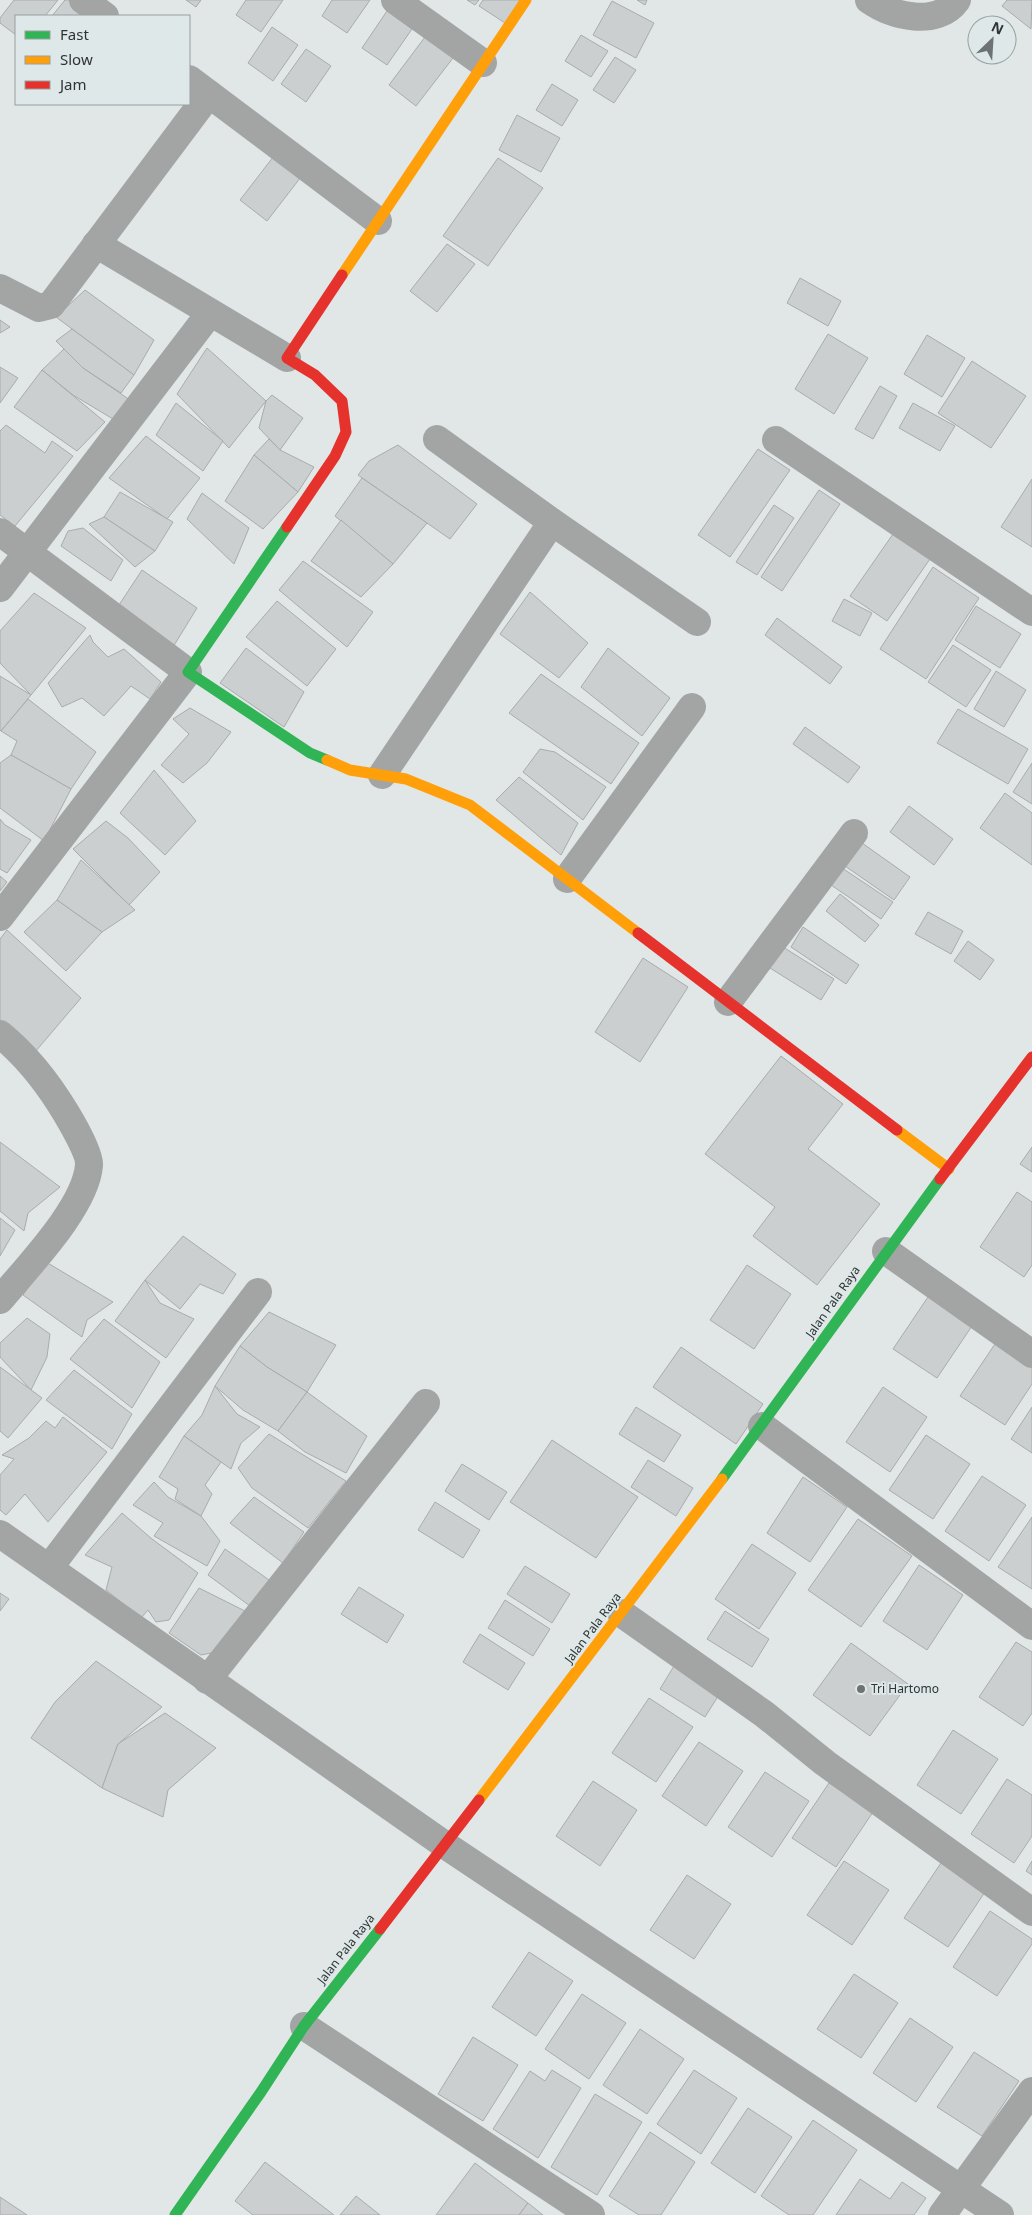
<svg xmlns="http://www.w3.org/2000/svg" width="1032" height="2215" font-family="'Noto Sans',sans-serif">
	<rect width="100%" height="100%" fill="#e1e6e6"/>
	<g fill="#cbcfd0" stroke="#a8acac">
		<polygon points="14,0 58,0 45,16 16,16 16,35 0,23 0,18"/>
		<polygon points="65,0 69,0 90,16 52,16"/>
		<polygon points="186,0 201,0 196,7"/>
		<polygon points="246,0 283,0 261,32 236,15"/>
		<polygon points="332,0 370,0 347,33 322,16"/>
		<polygon points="467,0 479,0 475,5"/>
		<polygon points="483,0 520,0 505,23 479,6"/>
		<polygon points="637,0 647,0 645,5"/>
		<polygon points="1007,0 1032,0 1031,29 1002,6"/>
		<polygon points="612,1 654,23 636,58 593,35"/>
		<polygon points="387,11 412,29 387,65 362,48"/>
		<polygon points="272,27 298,45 273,81 248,63"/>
		<polygon points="581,35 608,51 591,77 565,61"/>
		<polygon points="425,37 453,58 416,106 389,85"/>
		<polygon points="306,49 331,66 306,102 281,84"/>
		<polygon points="615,57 636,70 614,103 593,90"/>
		<polygon points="552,84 578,100 562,126 536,110"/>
		<polygon points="517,115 560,138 541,172 499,150"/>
		<polygon points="277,152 304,173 267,221 240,200"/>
		<polygon points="498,158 543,188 488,266 443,236"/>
		<polygon points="447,244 475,264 437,312 410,291"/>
		<polygon points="800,278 841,301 828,326 787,303"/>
		<polygon points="85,290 154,340 134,375 56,317"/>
		<polygon points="0,320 10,327 0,333"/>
		<polygon points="72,329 134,375 121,393 83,368 56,341"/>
		<polygon points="828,334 868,358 834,414 795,389"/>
		<polygon points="927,335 965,358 942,397 904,374"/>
		<polygon points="207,348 266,401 229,448 177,394"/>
		<polygon points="64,349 83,368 130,400 113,419 73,395 42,370"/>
		<polygon points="972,361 1026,396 991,448 938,413"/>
		<polygon points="0,367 18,378 0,403"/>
		<polygon points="42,370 105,422 77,451 14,407"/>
		<polygon points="880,386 897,396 873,439 855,429"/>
		<polygon points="272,395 303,418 280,450 259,428 266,401"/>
		<polygon points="176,403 223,441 203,471 156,435"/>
		<polygon points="913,403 955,426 940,451 899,428"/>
		<polygon points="6,425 45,453 52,441 73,456 15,526 0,515 0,431"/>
		<polygon points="146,436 200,478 167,519 109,478"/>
		<polygon points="269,439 280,450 314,467 298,492 254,455"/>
		<polygon points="398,445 477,504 450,539 358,475 369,461"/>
		<polygon points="758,449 790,470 730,557 698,535"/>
		<polygon points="254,455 298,492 263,529 225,501"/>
		<polygon points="362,478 427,523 393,564 335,516"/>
		<polygon points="1032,479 1032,547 1001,527"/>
		<polygon points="819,490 840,504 782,591 761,577"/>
		<polygon points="120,492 173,522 155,551 104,517"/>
		<polygon points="202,493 249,528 234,564 187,519"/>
		<polygon points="774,505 794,518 757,575 736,562"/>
		<polygon points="104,517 155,551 135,567 89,524"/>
		<polygon points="341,520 393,564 361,597 311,561"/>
		<polygon points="83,528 123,560 111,581 61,546 68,531"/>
		<polygon points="893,534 930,559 887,621 850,596"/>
		<polygon points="303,561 373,612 347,647 279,590"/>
		<polygon points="933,567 979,598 926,679 880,649"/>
		<polygon points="142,570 197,608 173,647 117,608"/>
		<polygon points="530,592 588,643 559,678 500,634"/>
		<polygon points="34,593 86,628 31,695 0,663 0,631"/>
		<polygon points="844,599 872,613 860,636 832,621"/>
		<polygon points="277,601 336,649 307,686 246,637"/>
		<polygon points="976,606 1021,634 1000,668 955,640"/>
		<polygon points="777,618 842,667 830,684 765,635"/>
		<polygon points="90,635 93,642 108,657 124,649 161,682 150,699 131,686 104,716 82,698 62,707 48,683"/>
		<polygon points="953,645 991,670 966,707 928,682"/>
		<polygon points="246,648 304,692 284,727 220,683"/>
		<polygon points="608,648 670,698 642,736 581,687"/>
		<polygon points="996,671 1026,690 1004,727 974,709"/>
		<polygon points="541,674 639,743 611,784 509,713"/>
		<polygon points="0,676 31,695 1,731 0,730"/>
		<polygon points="28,699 96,752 71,789 11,755 17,741 1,731"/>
		<polygon points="190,708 231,732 207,763 183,783 161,765 189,734 173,719"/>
		<polygon points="958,709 1028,749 1008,784 937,743"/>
		<polygon points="805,727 860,767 848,783 793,744"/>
		<polygon points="540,749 555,752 606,787 583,820 523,772"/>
		<polygon points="11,755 71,789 44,841 0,808 0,763"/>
		<polygon points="1032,763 1032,804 1013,792"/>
		<polygon points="154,770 196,821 165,855 120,813"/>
		<polygon points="519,777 578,823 561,855 496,800"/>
		<polygon points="1005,793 1032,813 1032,865 980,828"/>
		<polygon points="909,806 953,839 934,865 890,832"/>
		<polygon points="0,819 5,825 31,840 7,873 0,869"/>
		<polygon points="106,821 128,838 160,872 129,905 73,849"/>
		<polygon points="862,843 910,877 894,900 845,866"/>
		<polygon points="81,860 135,910 102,932 57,900"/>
		<polygon points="842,868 893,902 881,919 831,885"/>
		<polygon points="0,876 7,882 0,891"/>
		<polygon points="840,894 879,925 865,942 826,911"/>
		<polygon points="57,900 102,932 66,971 24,932"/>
		<polygon points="928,912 963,931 951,954 915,934"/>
		<polygon points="803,927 859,965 846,984 791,947"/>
		<polygon points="7,930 81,998 35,1052 0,1020 0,939"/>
		<polygon points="968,941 994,960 980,980 954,961"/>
		<polygon points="783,947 834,979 821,1000 770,968"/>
		<polygon points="643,958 688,987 640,1062 595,1032"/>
		<polygon points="781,1056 843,1104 808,1149 880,1204 817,1285 753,1236 775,1207 705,1154"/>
		<polygon points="0,1142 60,1187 28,1213 24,1231 0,1211"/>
		<polygon points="1032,1147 1032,1172 1020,1164"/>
		<polygon points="1017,1192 1032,1202 1032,1265 1024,1277 980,1247"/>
		<polygon points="0,1218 15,1230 0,1256"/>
		<polygon points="183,1236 236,1274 223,1294 200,1284 180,1309 145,1280"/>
		<polygon points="46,1262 113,1302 87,1320 82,1337 23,1295"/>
		<polygon points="747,1265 791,1294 754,1349 710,1320"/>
		<polygon points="145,1280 160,1303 194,1319 166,1358 115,1321"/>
		<polygon points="930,1294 974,1323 937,1378 893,1349"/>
		<polygon points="269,1312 336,1345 307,1392 267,1367 240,1346"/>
		<polygon points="27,1318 50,1334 47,1357 31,1390 0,1357 0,1343"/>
		<polygon points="104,1319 160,1362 132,1408 70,1359"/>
		<polygon points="997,1341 1032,1364 1032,1384 1005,1425 960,1396"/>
		<polygon points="240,1346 267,1367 307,1392 278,1431 243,1410 215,1386"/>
		<polygon points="681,1347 763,1404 736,1444 653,1387"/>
		<polygon points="0,1367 42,1398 8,1438 0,1431"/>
		<polygon points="74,1370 132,1414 112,1449 46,1400"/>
		<polygon points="215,1386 237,1414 260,1427 241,1443 231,1469 184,1436 202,1415"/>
		<polygon points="883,1387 927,1417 890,1472 846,1442"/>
		<polygon points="307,1392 367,1436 346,1473 305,1452 278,1431"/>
		<polygon points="636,1407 681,1435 664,1462 619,1434"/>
		<polygon points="1032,1407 1032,1453 1011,1439"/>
		<polygon points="63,1417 107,1452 48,1522 25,1494 6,1515 0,1510 0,1475 14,1459 2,1455 29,1438 46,1421 55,1428"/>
		<polygon points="269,1434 346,1481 308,1528 252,1488 238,1468"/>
		<polygon points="926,1435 970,1464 933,1519 889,1490"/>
		<polygon points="184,1436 221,1462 205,1485 212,1494 201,1516 175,1499 178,1489 159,1477"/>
		<polygon points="552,1440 638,1497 596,1558 510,1502"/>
		<polygon points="648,1460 693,1488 676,1516 631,1487"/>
		<polygon points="462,1464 507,1492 489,1520 445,1491"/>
		<polygon points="982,1476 1026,1505 989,1561 945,1531"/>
		<polygon points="803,1477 847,1507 810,1562 767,1533"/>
		<polygon points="154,1482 168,1497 201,1516 220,1541 207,1566 154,1536 163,1523 133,1505"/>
		<polygon points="254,1497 304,1532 283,1563 230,1523"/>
		<polygon points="435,1502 480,1530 463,1558 418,1530"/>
		<polygon points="122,1513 152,1539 198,1573 169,1620 156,1622 148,1610 141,1618 106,1590 112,1567 85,1555"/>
		<polygon points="1032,1517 1032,1589 998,1567"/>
		<polygon points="858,1519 912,1556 861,1627 808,1590"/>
		<polygon points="752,1544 796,1573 759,1629 715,1599"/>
		<polygon points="225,1549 272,1582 254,1609 208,1575"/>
		<polygon points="919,1565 963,1595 927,1650 883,1621"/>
		<polygon points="525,1566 570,1594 552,1623 507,1594"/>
		<polygon points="359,1587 404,1615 387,1643 341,1614"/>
		<polygon points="199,1588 247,1612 221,1651 201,1655 169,1633"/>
		<polygon points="0,1593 9,1599 0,1611"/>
		<polygon points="505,1600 550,1629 533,1656 488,1628"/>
		<polygon points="725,1611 769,1639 752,1667 707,1639"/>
		<polygon points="480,1634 525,1663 508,1690 463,1662"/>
		<polygon points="1016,1642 1032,1652 1032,1713 1023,1726 979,1697"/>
		<polygon points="851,1643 908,1684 870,1736 813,1695"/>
		<polygon points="96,1661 162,1707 118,1744 102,1788 31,1738 55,1702"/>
		<polygon points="677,1661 722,1690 705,1717 660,1689"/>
		<polygon points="649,1698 693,1727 656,1782 612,1753"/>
		<polygon points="165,1713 216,1748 168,1790 163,1817 102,1788 118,1744"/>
		<polygon points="953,1730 998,1759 961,1814 917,1785"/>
		<polygon points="699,1742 743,1771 706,1826 662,1796"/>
		<polygon points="765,1772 809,1801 772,1857 728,1827"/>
		<polygon points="1007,1779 1032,1795 1032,1836 1014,1863 971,1834"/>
		<polygon points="593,1781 637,1810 600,1866 556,1836"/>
		<polygon points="829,1783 873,1812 836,1867 792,1838"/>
		<polygon points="844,1861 889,1890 852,1945 807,1915"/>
		<polygon points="1032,1861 1032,1875 1026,1871"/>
		<polygon points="941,1863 985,1892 948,1947 904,1918"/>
		<polygon points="687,1875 731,1904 694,1959 650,1930"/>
		<polygon points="990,1911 1032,1939 1032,1944 997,1996 953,1967"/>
		<polygon points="529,1952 573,1981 536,2036 492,2007"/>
		<polygon points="854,1974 898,2003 861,2058 817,2029"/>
		<polygon points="582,1994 626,2023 589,2079 545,2049"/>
		<polygon points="910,2018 953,2047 916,2102 873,2073"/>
		<polygon points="640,2029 684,2059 647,2114 603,2085"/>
		<polygon points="473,2037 518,2065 483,2121 438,2094"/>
		<polygon points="974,2052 1019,2081 982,2136 937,2107"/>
		<polygon points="552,2070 581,2088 538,2158 493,2129 530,2071 545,2081"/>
		<polygon points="694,2070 737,2098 701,2154 657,2124"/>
		<polygon points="595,2094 642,2122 597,2195 551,2167"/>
		<polygon points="748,2108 792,2137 755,2193 711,2163"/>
		<polygon points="813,2120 857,2150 813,2215 789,2215 761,2196"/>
		<polygon points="650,2132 695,2162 661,2215 639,2215 609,2196"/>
		<polygon points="265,2162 334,2215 253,2215 235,2201"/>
		<polygon points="475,2163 528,2203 519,2215 436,2215"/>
		<polygon points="860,2179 890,2199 902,2182 926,2198 914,2215 836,2215"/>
		<polygon points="356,2196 380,2215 340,2215"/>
		<polygon points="0,2197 27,2215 0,2215"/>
		<polygon points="528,2203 543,2215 519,2215"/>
	</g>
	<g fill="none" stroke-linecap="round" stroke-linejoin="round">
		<g stroke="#a3a5a5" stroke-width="28">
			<polyline points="83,0 105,16"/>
			<polyline points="395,0 483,63"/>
			<path d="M869,0C892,16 937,28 957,0"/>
			<polyline points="189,79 378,221"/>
			<polyline points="96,244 287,358"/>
			<polyline points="0,288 39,308 51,305 209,94"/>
			<polyline points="776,440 1032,612"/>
			<polyline points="552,522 697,622"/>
			<polyline points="0,532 188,672 0,917"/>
			<polyline points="0,588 210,313"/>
			<polyline points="382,775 552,522 437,439"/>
			<polyline points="567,879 692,707"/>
			<polyline points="728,1002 854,833"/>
			<path d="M0,1034C27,1056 48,1083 66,1113C72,1123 90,1154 89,1165C86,1207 27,1267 0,1300"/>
			<polyline points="886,1251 1032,1354"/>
			<polyline points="762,1426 1032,1626"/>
			<polyline points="0,1534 445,1845 1000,2215"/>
			<polyline points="49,1568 258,1292"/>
			<polyline points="621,1613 764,1714 825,1763 1032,1912"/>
			<polyline points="207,1680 426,1403"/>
			<polyline points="304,2026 591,2215"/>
			<polyline points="942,2215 1032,2091"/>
		</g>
		<g stroke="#30b455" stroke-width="11">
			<polyline points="287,527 188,672 310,753 327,760"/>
			<polyline points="722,1479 940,1179"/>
			<polyline points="175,2215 261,2092 304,2026 380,1929"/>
		</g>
		<g stroke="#ff9f0a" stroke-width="11">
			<polyline points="342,275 526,0"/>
			<polyline points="327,760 350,770 406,779 470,805 638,933"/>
			<polyline points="897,1130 949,1169"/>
			<polyline points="479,1800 722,1479"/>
		</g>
		<g stroke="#e5322d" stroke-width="11">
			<polyline points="287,527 335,456 346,432 342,401 315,375 287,358 342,275"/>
			<polyline points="638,933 897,1130"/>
			<polyline points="940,1179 1032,1057"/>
			<polyline points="380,1929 479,1800"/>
		</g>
	</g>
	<circle fill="#6d7272" stroke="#dee8e9" stroke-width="2" cx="861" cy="1689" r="5"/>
	<g text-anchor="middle" stroke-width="4" stroke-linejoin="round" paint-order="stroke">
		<g font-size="12" fill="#2f3334" stroke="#dee8e9">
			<text transform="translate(833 1302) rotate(-55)" y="4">Jalan Pala Raya</text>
			<text transform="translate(593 1628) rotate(-53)" y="4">Jalan Pala Raya</text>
			<text transform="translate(346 1949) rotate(-52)" y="4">Jalan Pala Raya</text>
		</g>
		<g font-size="12" fill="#2f3334" stroke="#dee8e9" text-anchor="start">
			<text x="871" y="1693">Tri Hartomo</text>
		</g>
	</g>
	<rect x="15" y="15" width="175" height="90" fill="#dee8e9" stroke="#98a0a1"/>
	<rect x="25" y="31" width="25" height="8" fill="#30b455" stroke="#98a0a1"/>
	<text x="60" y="40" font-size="15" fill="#2f3334">Fast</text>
	<rect x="25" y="56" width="25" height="8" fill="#ff9f0a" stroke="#98a0a1"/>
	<text x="60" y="65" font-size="15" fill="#2f3334">Slow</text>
	<rect x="25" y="81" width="25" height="8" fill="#e5322d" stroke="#98a0a1"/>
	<text x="60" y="90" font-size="15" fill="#2f3334">Jam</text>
	<g transform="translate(992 40) rotate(25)"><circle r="24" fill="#dee8e9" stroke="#98a0a1"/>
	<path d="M0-4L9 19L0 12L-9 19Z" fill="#6d7272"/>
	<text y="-8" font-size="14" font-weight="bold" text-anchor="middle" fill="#2f3334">N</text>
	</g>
</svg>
